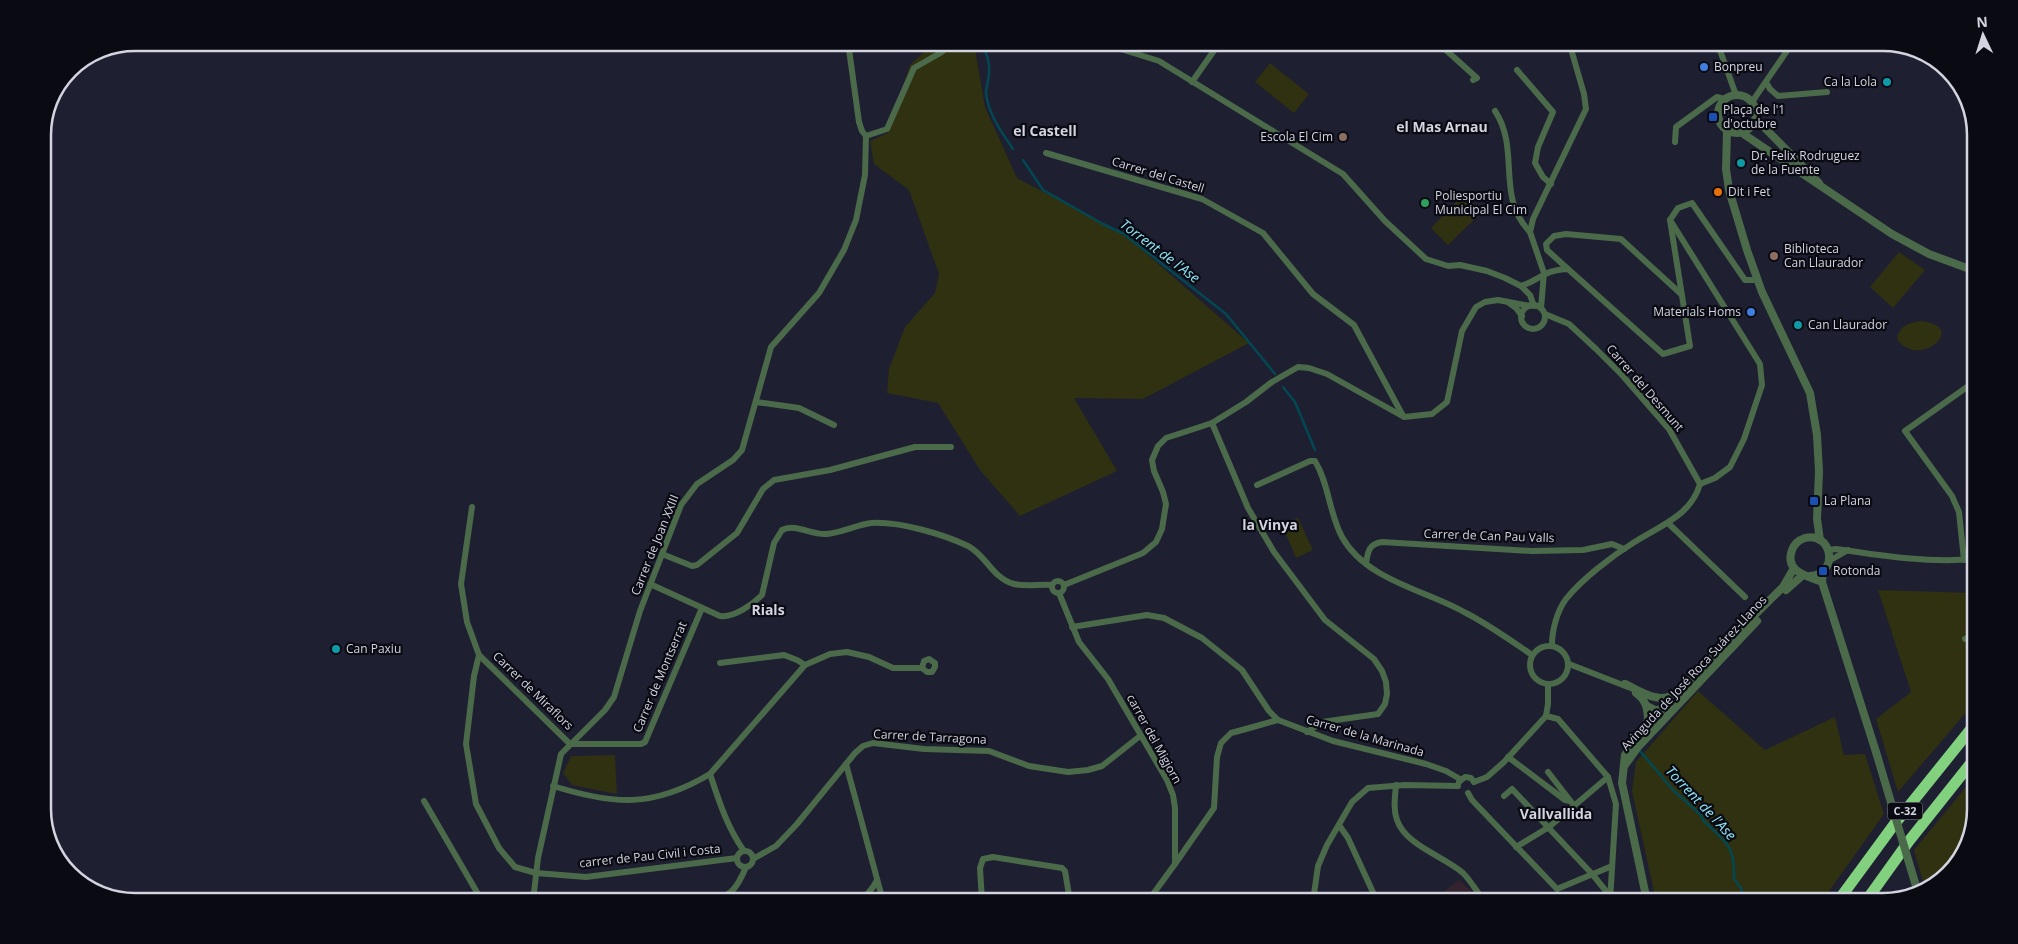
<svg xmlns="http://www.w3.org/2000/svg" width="2018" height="944" font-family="'Open Sans',sans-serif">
	<rect width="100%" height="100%" fill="#1e1f31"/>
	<polygon fill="#32232e" points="1459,880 1474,893 1479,901 1431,901"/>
	<g fill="#2f3110">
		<polygon points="933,43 974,43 985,107 1017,178 1124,234 1249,343 1143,399 1074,398 1117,471 1020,516 980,470 938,403 887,393 889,369 905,327 935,293 939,274 909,190 874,164 870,141 888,133 910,65"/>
		<polygon points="1270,63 1309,94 1294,113 1255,82"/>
		<polygon points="1464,194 1482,212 1448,245 1431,228"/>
		<polygon points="1899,252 1925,270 1893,308 1870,287"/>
		<path d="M1919,321C1972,325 1918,371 1897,339C1899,326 1907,324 1919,321Z"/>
		<polygon points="1298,518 1313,550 1296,558 1282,525"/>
		<polygon points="1878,590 1975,593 1975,702 1898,792 1876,719 1911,692"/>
		<polygon points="1698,691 1765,750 1835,717 1844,755 1865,754 1884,814 1822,901 1656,901 1632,791 1636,762"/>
		<polygon points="615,755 617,794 572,785 563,773 571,756"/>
		<polygon points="1975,776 1975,809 1968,844 1934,886 1925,889 1914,850"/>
	</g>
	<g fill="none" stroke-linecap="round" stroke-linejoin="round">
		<g stroke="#024853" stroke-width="2.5">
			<path d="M979,42C988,53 991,66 988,80C988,84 986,88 986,92C987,112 1002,133 1013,149"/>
			<polyline points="1023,160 1043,190 1103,224 1124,234 1226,314 1275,374"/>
			<polyline points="1283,387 1295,402 1315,450"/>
			<path d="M1640,751L1673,790L1701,815L1703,820C1726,843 1735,844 1734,879C1740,886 1744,892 1744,901"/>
		</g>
		<g stroke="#4b6a4a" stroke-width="6">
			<polyline points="848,42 859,122 862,131 866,136"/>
			<polyline points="1059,42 1070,45 1108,45 1159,61 1343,174 1385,221 1426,259 1448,266 1460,265 1487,271 1505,278 1521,286 1530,295 1534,306"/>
			<polyline points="1437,42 1477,78 1473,80"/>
			<polyline points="1717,42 1736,95"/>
			<polyline points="1517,70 1553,112 1538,147 1535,163 1543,177 1551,184"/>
			<polyline points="1192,82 1220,42"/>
			<polyline points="1766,82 1770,89 1778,96 1827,92"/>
			<polyline points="1752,102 1793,42"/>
			<path d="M1495,111C1521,150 1495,196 1530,232"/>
			<polyline points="866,136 887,129 914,68 942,52 949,42"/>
			<polyline points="1675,142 1676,127 1717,97 1724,99"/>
			<polyline points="1046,153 1202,199 1263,233 1313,294 1354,325 1403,416"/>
			<polyline points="1670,220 1678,208 1692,203 1745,280 1758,280"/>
			<polyline points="1672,223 1760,364 1762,385 1744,439 1730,467 1715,478 1700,484"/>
			<polyline points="1568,269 1547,250 1546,244 1554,236 1566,234 1621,239 1681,294"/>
			<path d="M1521,286C1542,279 1543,270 1568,269L1663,354L1690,346L1670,220"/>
			<polyline points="1508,302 1516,308 1522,316"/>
			<circle cx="1533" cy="317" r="12"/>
			<polyline points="1541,308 1544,273 1530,232 1533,219 1586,109 1584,94 1569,42"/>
			<polyline points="1545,314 1569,324 1596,349 1622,375 1669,429 1700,484"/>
			<polyline points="756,402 799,408 834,425"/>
			<polyline points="1212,423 1248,508 1274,552 1325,620 1374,659 1382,671 1386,682 1387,694 1385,704 1378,714 1322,722 1307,732"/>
			<path d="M1257,485L1310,461H1315C1329,484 1329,513 1342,537C1366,580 1425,590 1464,612C1488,624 1510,640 1532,655"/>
			<polyline points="472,507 461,584 467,622 479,655 570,744"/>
			<polyline points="1668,523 1745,597"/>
			<path d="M1828,550L1836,549C1883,556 1928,563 1975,559"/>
			<polyline points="662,554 692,566 697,565 737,533 763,489 774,480 830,470 915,447 951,447"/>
			<polyline points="1964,560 1959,512 1952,496 1905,431 1967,387 1975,398"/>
			<polyline points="1829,561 1848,550"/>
			<path d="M1366,563C1368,551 1369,544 1382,542L1532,551L1583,550L1612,544L1624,549"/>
			<circle cx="1058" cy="587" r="6"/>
			<path d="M650,584L720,616C734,618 753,604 762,595L774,543L782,530C795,523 811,535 826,534C841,533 856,525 871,523C898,521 943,534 968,546C986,555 993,579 1014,584C1026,587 1040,584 1052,585"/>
			<polyline points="1064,585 1143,553 1156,542 1162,529 1166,504 1163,492 1154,471 1152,460 1158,446 1166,438 1212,423 1246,402 1272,382 1298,367 1309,368 1327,374 1404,417 1432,414 1447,402 1462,331 1476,307 1485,302 1498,300 1530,306"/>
			<polyline points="1059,593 1079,642 1108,679 1167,780 1173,795 1175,808 1175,864 1148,901"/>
			<polyline points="1072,627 1147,615 1164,618 1202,638 1242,670 1269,711 1278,720"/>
			<polyline points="1965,639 1975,634"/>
			<path d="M1552,645C1552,630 1557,611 1566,599C1582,579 1612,556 1633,543C1659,526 1691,516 1700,484"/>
			<circle cx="1549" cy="665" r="19"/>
			<polyline points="479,655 474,676 466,744 476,804 499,848 515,867 536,873 586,877 737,858"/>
			<polyline points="1569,664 1628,687"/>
			<polyline points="805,665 830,654 847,652 869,657 893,668 922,668 924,661 929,659 935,663 935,667 932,672 927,672 922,668"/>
			<polyline points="1546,716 1558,719 1608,777 1616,804 1610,901"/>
			<polyline points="570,744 641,744 645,742 702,608"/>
			<polyline points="1508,757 1565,800 1570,801"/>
			<polyline points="846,764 883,901"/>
			<polyline points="1548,772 1572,803"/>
			<path d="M710,774C719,801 727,827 744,851"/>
			<polyline points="1459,782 1465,777 1471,778 1474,782"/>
			<polyline points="1474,782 1487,777 1504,762 1546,716 1548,704 1548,684"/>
			<path d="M1396,785C1395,797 1393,809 1397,820C1406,846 1444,856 1463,873C1471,881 1477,892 1484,901"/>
			<path d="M553,786C614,805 653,808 710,774L805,665L797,660L784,655L720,663"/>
			<polyline points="1468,793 1472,800 1557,889 1612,866"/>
			<polyline points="1504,796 1512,789 1593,875 1610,896"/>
			<polyline points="424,801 482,901"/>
			<polyline points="1339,825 1348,838 1377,901"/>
			<polyline points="1516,847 1549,827 1608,777"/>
			<circle cx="745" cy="859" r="8"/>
			<polyline points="753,859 776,846 797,824 855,753 863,746 873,743 924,749 989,751 1029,766 1068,772 1088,770 1102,766 1140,736"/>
			<polyline points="1175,864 1214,808 1217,757 1221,743 1231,733 1253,727 1278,720 1333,741 1426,764 1446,771 1460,779"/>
			<polyline points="864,898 879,901"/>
			<polyline points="533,901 538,858 561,754 605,710 614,697 640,611 681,505 697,484 733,460 742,450 771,347 819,293 844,250 856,220 865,175 866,136"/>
			<path d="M704,901C730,898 736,891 746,867"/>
			<path d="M856,901C866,897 872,891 877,880"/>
			<polyline points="982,901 980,868 983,859 993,857 1062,868 1065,871 1070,901"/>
			<polyline points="1313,901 1318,866 1327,845 1352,802 1368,788 1405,785 1458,786"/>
		</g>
		<g stroke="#4b6a4a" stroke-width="8">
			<circle cx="1737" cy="114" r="19"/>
			<polyline points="1756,119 1819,183"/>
			<polyline points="1727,131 1726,169 1729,190 1747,250 1762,292 1810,393 1817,435 1819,472 1817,519 1820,540"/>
			<polyline points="1742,133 1892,234 1929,254 1975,271"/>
			<polyline points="1823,571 1822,582 1876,752"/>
			<path d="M1810,576C1840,574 1832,531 1805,538C1799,540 1794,544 1792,550C1784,572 1808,576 1822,582"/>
			<polyline points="1786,590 1803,575"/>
			<path d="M1625,684C1638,690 1658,704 1672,695"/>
			<path d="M1636,693C1646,700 1648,709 1648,721"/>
			<polyline points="1647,706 1655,710 1661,710"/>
			<polyline points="1625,765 1638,747 1757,621"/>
			<polyline points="1647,901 1622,783 1625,755 1648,721 1783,587 1794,568"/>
		</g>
		<g stroke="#81d17f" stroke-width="11">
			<polyline points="1838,901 1893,826 1975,724"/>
			<polyline points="1866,901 1909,841 1975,758"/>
		</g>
		<polyline stroke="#4b6a4a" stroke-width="8" points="1876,752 1916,886"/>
	</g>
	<g fill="#3f7fe0" stroke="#090a12" stroke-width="2">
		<circle cx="1704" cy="67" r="5"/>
		<circle cx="1751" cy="312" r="5"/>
	</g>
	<g fill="#0f9aa8" stroke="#090a12" stroke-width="2">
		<circle cx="1887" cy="82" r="5"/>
		<circle cx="1741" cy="163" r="5"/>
		<circle cx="1798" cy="325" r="5"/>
		<circle cx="336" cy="649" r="5"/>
	</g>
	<g fill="#1a4fb4" stroke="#090a12" stroke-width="2">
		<rect x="1708" y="112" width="10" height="10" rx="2.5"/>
		<rect x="1809" y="496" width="10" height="10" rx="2.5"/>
		<rect x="1818" y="566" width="10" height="10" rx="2.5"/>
	</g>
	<g fill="#8d6e63" stroke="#090a12" stroke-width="2">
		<circle cx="1343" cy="137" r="5"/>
		<circle cx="1774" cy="256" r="5"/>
	</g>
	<circle fill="#e8710a" stroke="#090a12" stroke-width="2" cx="1718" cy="192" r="5"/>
	<circle fill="#2e9e5b" stroke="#090a12" stroke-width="2" cx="1425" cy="203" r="5"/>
	<g text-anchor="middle" stroke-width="4.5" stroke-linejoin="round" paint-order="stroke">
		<rect fill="#090a12" stroke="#9697a2" stroke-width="1" x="1887.5" y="802.5" width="35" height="17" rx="4"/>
		<g font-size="11" font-weight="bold" fill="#d3d4e0">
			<text x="1905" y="815">C-32</text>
		</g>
		<g font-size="12" fill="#d3d4e0" stroke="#090a12" text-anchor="start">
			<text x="1714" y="71">Bonpreu</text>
			<text x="1877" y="86" text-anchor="end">Ca la Lola</text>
			<text x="1723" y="114">Plaça de l'1<tspan x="1723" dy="14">d'octubre</tspan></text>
			<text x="1333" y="141" text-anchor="end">Escola El Cim</text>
			<text x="1751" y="160">Dr. Felix Rodruguez<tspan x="1751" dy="14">de la Fuente</tspan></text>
			<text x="1728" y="196">Dit i Fet</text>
			<text x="1435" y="200">Poliesportiu<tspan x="1435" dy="14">Municipal El Cim</tspan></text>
			<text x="1784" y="253">Biblioteca<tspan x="1784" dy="14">Can Llaurador</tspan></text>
			<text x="1741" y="316" text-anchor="end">Materials Homs</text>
			<text x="1808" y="329">Can Llaurador</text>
			<text x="1824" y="505">La Plana</text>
			<text x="1833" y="575">Rotonda</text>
			<text x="346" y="653">Can Paxiu</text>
		</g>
		<g font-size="12" fill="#d3d4e0" stroke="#090a12">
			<text transform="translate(1158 175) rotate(17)" y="4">Carrer del Castell</text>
			<text transform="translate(1645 388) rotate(49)" y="4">Carrer del Desmunt</text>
			<text transform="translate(1489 536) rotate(2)" y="4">Carrer de Can Pau Valls</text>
			<text transform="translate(655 545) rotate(-68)" y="4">Carrer de Joan XXIII</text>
			<text transform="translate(1694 673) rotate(-47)" y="4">Avinguda de José Roca Suárez-Llanos</text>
			<text transform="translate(660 677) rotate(-67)" y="4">Carrer de Montserrat</text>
			<text transform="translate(533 691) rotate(44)" y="4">Carrer de Miraflors</text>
			<text transform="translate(1365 736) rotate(16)" y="4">Carrer de la Marinada</text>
			<text transform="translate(930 737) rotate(3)" y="4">Carrer de Tarragona</text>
			<text transform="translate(1154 739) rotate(61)" y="4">carrer del Migjorn</text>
			<text transform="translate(650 856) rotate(-6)" y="4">carrer de Pau Civil i Costa</text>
		</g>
		<g font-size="14" font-weight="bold" fill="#d3d4e0" stroke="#090a12">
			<text x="1442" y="132">el Mas Arnau</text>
			<text x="1045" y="136">el Castell</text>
			<text x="1270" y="530">la Vinya</text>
			<text x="768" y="615">Rials</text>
			<text x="1556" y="819">Vallvallida</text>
		</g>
		<g font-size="14" font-style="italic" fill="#8fe5f7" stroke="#090a12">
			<text transform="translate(1160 251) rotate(37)" y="5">Torrent de l'Ase</text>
			<text transform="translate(1701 803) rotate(47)" y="5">Torrent de l'Ase</text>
		</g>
	</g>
	<path d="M0 0H2018V944H0ZM135 51H1883A84 84 0 0 1 1967 135V809A84 84 0 0 1 1883 893H135A84 84 0 0 1 51 809V135A84 84 0 0 1 135 51Z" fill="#090a12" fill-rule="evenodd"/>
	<path fill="none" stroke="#d3d4e0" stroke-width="2.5" d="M135 51H1883A84 84 0 0 1 1967 135V809A84 84 0 0 1 1883 893H135A84 84 0 0 1 51 809V135A84 84 0 0 1 135 51Z"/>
	<g transform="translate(1983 35) rotate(356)" stroke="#090a12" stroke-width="4" paint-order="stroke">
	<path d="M0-4L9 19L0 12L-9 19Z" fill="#d3d4e0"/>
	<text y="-8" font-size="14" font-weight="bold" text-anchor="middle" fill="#d3d4e0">N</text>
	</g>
</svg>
